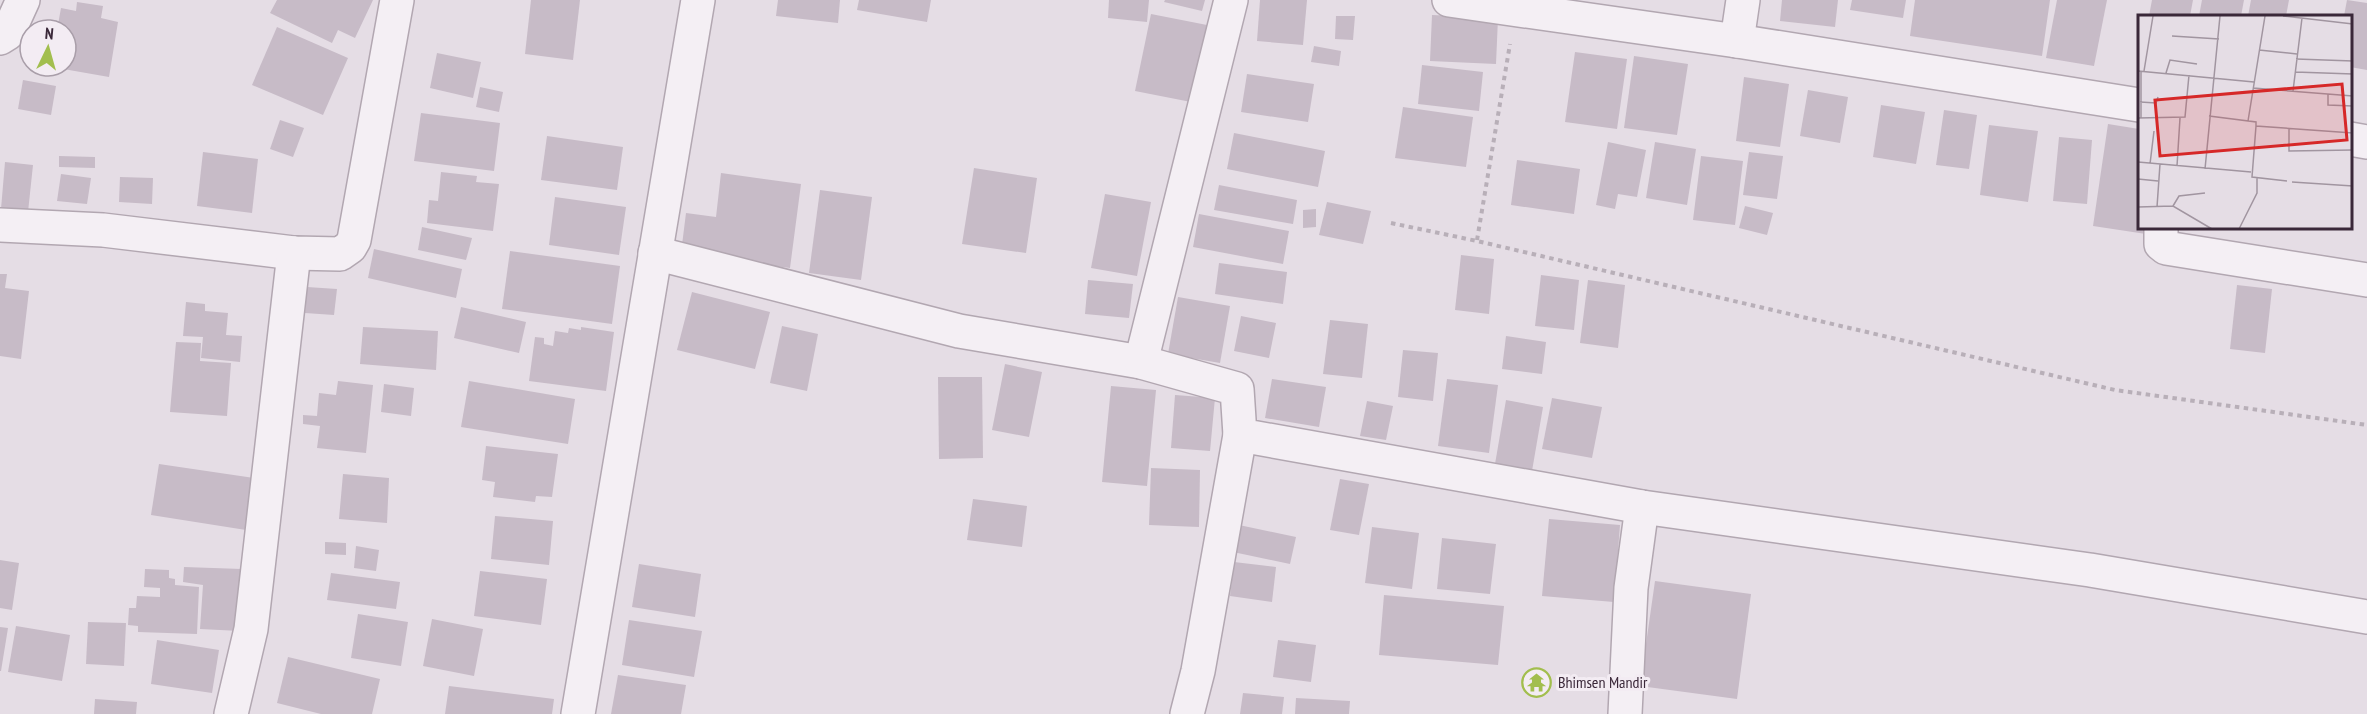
<svg xmlns="http://www.w3.org/2000/svg" width="2367" height="714" font-family="'PT Sans Narrow',sans-serif">
	<rect width="100%" height="100%" fill="#e5dde5"/>
	<g fill="#c7bbc7">
		<polygon points="277,0 373,0 355,38 338,30 332,43 270,13"/>
		<polygon points="531,0 580,0 573,60 525,54"/>
		<polygon points="778,0 840,0 838,23 776,16"/>
		<polygon points="859,0 931,0 927,22 857,10"/>
		<polygon points="1109,0 1149,0 1147,22 1108,18"/>
		<polygon points="1165,0 1205,0 1202,11 1164,2"/>
		<polygon points="1260,0 1307,0 1303,45 1257,41"/>
		<polygon points="1782,0 1838,0 1835,27 1780,21"/>
		<polygon points="1852,0 1906,0 1903,18 1850,10"/>
		<polygon points="1915,0 2050,0 2042,56 1910,36"/>
		<polygon points="2057,0 2107,0 2094,66 2046,58"/>
		<polygon points="2152,0 2193,0 2190,16 2149,16"/>
		<polygon points="2202,0 2244,0 2241,16 2199,16"/>
		<polygon points="2251,0 2289,0 2286,16 2248,16"/>
		<polygon points="2347,0 2367,3 2367,70 2350,67 2350,16 2344,16"/>
		<polygon points="77,2 103,6 101,18 118,22 109,77 52,67 66,66 66,30 57,30 61,8 76,11"/>
		<polygon points="1151,14 1207,25 1191,102 1135,91"/>
		<polygon points="1432,15 1498,18 1496,64 1430,61"/>
		<polygon points="1336,16 1355,16 1353,40 1335,39"/>
		<polygon points="277,27 348,58 323,115 252,85"/>
		<polygon points="1314,46 1341,51 1339,66 1311,62"/>
		<polygon points="1575,52 1627,59 1617,129 1565,122"/>
		<polygon points="437,53 481,62 473,98 430,88"/>
		<polygon points="1634,56 1688,64 1677,135 1624,128"/>
		<polygon points="1422,65 1483,72 1479,111 1418,104"/>
		<polygon points="1247,74 1314,84 1308,122 1241,112"/>
		<polygon points="1744,77 1789,84 1780,147 1736,141"/>
		<polygon points="23,80 56,86 51,115 18,109"/>
		<polygon points="480,87 503,92 499,112 476,107"/>
		<polygon points="1808,90 1848,97 1840,143 1800,136"/>
		<polygon points="1881,105 1925,112 1916,164 1873,157"/>
		<polygon points="1403,107 1473,117 1466,167 1395,158"/>
		<polygon points="1944,110 1977,115 1969,169 1936,165"/>
		<polygon points="421,113 500,123 494,171 414,161"/>
		<polygon points="280,120 304,128 293,157 270,149"/>
		<polygon points="2108,124 2139,129 2139,228 2147,228 2146,234 2093,226"/>
		<polygon points="1989,125 2038,131 2028,202 1980,195"/>
		<polygon points="1234,133 1325,151 1318,187 1227,169"/>
		<polygon points="547,136 623,147 617,190 541,180"/>
		<polygon points="2059,137 2092,140 2087,204 2053,201"/>
		<polygon points="1608,142 1646,150 1637,197 1618,194 1615,209 1596,205"/>
		<polygon points="1655,142 1696,149 1687,205 1646,198"/>
		<polygon points="203,152 258,159 252,213 197,206"/>
		<polygon points="1749,152 1783,156 1777,199 1743,195"/>
		<polygon points="59,156 95,157 95,168 59,167"/>
		<polygon points="1701,156 1743,161 1735,225 1693,220"/>
		<polygon points="1517,160 1580,169 1574,214 1511,205"/>
		<polygon points="5,162 33,165 28,212 1,209"/>
		<polygon points="974,168 1037,178 1026,253 962,244"/>
		<polygon points="441,172 477,176 476,182 499,184 493,231 427,223 429,200 438,201"/>
		<polygon points="721,173 801,184 790,268 681,253 686,213 716,217"/>
		<polygon points="61,174 91,178 87,204 57,201"/>
		<polygon points="120,177 153,178 152,204 119,202"/>
		<polygon points="1219,185 1297,200 1293,224 1214,210"/>
		<polygon points="820,190 872,197 861,280 809,273"/>
		<polygon points="1105,194 1151,202 1137,276 1091,268"/>
		<polygon points="555,197 626,207 619,255 549,245"/>
		<polygon points="1327,202 1371,211 1363,244 1319,235"/>
		<polygon points="1745,206 1773,213 1767,235 1739,228"/>
		<polygon points="1316,209 1316,227 1303,228 1303,210"/>
		<polygon points="1199,214 1289,231 1283,264 1193,247"/>
		<polygon points="422,227 472,238 466,260 418,250"/>
		<polygon points="374,249 462,269 456,298 368,278"/>
		<polygon points="510,251 620,266 612,324 502,309"/>
		<polygon points="1461,255 1494,259 1489,314 1455,310"/>
		<polygon points="1219,263 1287,272 1283,304 1215,294"/>
		<polygon points="0,274 7,274 5,288 29,291 21,359 0,356"/>
		<polygon points="1541,275 1579,280 1574,330 1535,326"/>
		<polygon points="1088,280 1133,284 1129,318 1085,314"/>
		<polygon points="1588,280 1625,285 1618,348 1580,343"/>
		<polygon points="2237,285 2272,289 2265,353 2230,349"/>
		<polygon points="307,287 337,289 334,315 305,313"/>
		<polygon points="692,292 770,312 755,369 677,350"/>
		<polygon points="1178,297 1230,306 1220,363 1168,354"/>
		<polygon points="186,302 205,304 205,311 228,313 226,335 242,336 240,362 201,358 203,337 183,336"/>
		<polygon points="461,307 526,322 519,353 454,338"/>
		<polygon points="1241,316 1276,323 1269,358 1234,351"/>
		<polygon points="1330,320 1368,324 1362,378 1323,374"/>
		<polygon points="782,326 818,334 807,391 770,383"/>
		<polygon points="363,327 438,331 436,370 360,364"/>
		<polygon points="581,327 614,332 606,391 529,381 535,337 544,338 544,344 553,346 555,331 568,333 569,328 581,330"/>
		<polygon points="1506,336 1546,342 1542,374 1502,369"/>
		<polygon points="176,342 201,343 200,361 231,363 227,416 170,412"/>
		<polygon points="1403,350 1438,353 1433,401 1398,397"/>
		<polygon points="1005,364 1042,372 1029,437 992,430"/>
		<polygon points="938,377 982,377 983,458 939,459"/>
		<polygon points="1272,379 1326,387 1319,427 1265,418"/>
		<polygon points="1447,379 1498,385 1489,453 1438,446"/>
		<polygon points="338,381 373,385 366,453 317,448 320,426 303,424 303,415 317,416 319,393 336,395"/>
		<polygon points="469,381 575,399 568,444 461,427"/>
		<polygon points="384,384 414,388 411,416 381,412"/>
		<polygon points="1111,386 1156,390 1147,486 1102,482"/>
		<polygon points="1175,395 1215,398 1210,451 1171,448"/>
		<polygon points="1552,398 1602,407 1592,458 1542,449"/>
		<polygon points="1506,400 1543,407 1532,471 1495,464"/>
		<polygon points="1367,401 1393,406 1386,440 1360,436"/>
		<polygon points="486,446 558,454 552,497 536,496 535,502 493,497 495,482 482,480"/>
		<polygon points="159,464 254,478 246,530 151,515"/>
		<polygon points="1151,468 1200,470 1199,527 1149,525"/>
		<polygon points="343,474 389,478 387,523 339,519"/>
		<polygon points="1340,479 1369,484 1359,535 1330,530"/>
		<polygon points="973,499 1027,506 1022,547 967,540"/>
		<polygon points="495,516 553,521 549,565 491,559"/>
		<polygon points="1549,519 1620,525 1614,602 1542,596"/>
		<polygon points="1239,525 1296,537 1290,564 1233,552"/>
		<polygon points="1372,527 1419,533 1412,589 1365,583"/>
		<polygon points="1442,538 1496,544 1490,594 1437,589"/>
		<polygon points="325,542 346,543 346,555 325,554"/>
		<polygon points="356,546 379,550 376,571 354,568"/>
		<polygon points="0,560 19,563 12,610 0,608"/>
		<polygon points="1234,562 1276,567 1272,602 1230,596"/>
		<polygon points="639,564 701,574 695,617 632,607"/>
		<polygon points="184,567 242,569 240,631 200,629 203,585 183,582"/>
		<polygon points="145,569 169,570 169,578 175,579 175,585 199,587 197,634 138,632 138,626 128,625 129,608 136,608 137,596 160,597 160,588 144,587"/>
		<polygon points="480,571 547,579 541,625 474,616"/>
		<polygon points="331,573 400,582 396,609 327,600"/>
		<polygon points="1655,581 1751,594 1737,699 1640,686"/>
		<polygon points="1384,595 1504,606 1498,665 1379,655"/>
		<polygon points="358,614 408,622 401,666 351,658"/>
		<polygon points="432,619 483,629 474,676 423,666"/>
		<polygon points="629,620 702,631 694,677 622,665"/>
		<polygon points="88,622 126,623 124,666 86,664"/>
		<polygon points="16,626 70,635 62,681 8,672"/>
		<polygon points="0,627 8,628 1,671 0,671"/>
		<polygon points="157,640 219,650 212,693 151,684"/>
		<polygon points="1278,640 1316,645 1311,682 1273,677"/>
		<polygon points="288,657 380,679 372,714 321,714 277,703"/>
		<polygon points="618,675 686,685 681,714 611,714"/>
		<polygon points="449,686 554,699 552,714 445,714"/>
		<polygon points="1243,693 1284,697 1282,714 1240,714"/>
		<polygon points="1296,698 1350,701 1349,714 1295,714"/>
		<polygon points="95,699 137,702 136,714 94,714"/>
	</g>
	<g fill="none" stroke-linecap="round" stroke-linejoin="round">
		<defs>
			<g id="minor">
				<polyline points="1449,0 1737,41 2139,105"/>
				<polyline points="0,38 8,33 23,0"/>
				<polyline points="1737,41 1743,0"/>
				<polyline points="2350,139 2367,142"/>
				<polyline points="0,225 103,230 294,253 340,254 350,247 354,240 397,0"/>
				<polyline points="2161,228 2161,244 2166,248 2367,280"/>
				<polyline points="655,253 959,331 1141,362 1237,389 1240,435 1642,507 2090,570 2367,617"/>
				<polyline points="1141,362 1231,0"/>
				<polyline points="231,714 251,629 294,253"/>
				<polyline points="578,714 698,0"/>
				<polyline points="1187,714 1198,671 1240,435"/>
				<polyline points="1625,714 1631,588 1642,507"/>
			</g>
		</defs>
		<use href="#minor" stroke="#b2a7b1" stroke-width="36"/>
		<g stroke="#b8afb8" stroke-width="4" stroke-dasharray="4.5 4.5" stroke-linecap="butt">
			<polyline points="1391,223 1477,241 2115,390 2367,425"/>
			<polyline points="1477,240 1510,44"/>
		</g>
		<use href="#minor" stroke="#f4eff4" stroke-width="33"/>
	</g>
	<defs>
		<symbol id="temple-ring" viewBox="-11 -11 22 22"><circle r="9.5" fill="#f3ecf3" stroke="#a2be4e" stroke-width="1.5"/><path d="M0-6L5-2H3V0L6.5 2.5H4V6H1.5V3h-3V6H-4V2.5H-6.5L-3 0V-2H-5Z" fill="#a2be4e"/></symbol>
	</defs>
	<g fill-rule="evenodd">
		<use href="#temple-ring" x="1520" y="666" width="33" height="33"/>
	</g>
	<g text-anchor="middle" stroke-width="6" stroke-linejoin="round" paint-order="stroke">
		<g font-size="16" fill="#3a2839" stroke="#f3ecf3" text-anchor="start">
			<text x="1558" y="688">Bhimsen Mandir</text>
		</g>
	</g>
	<g transform="translate(2138 15)">
		<rect width="214" height="214" fill="#e5dde5"/>
		<path fill="none" stroke="#a195a0" stroke-width="1.5" d="M145,1L215,9M34,21L81,24M121,35L159,39M158,44L215,46M0,56L116,67M6,56L15,1M157,57L215,59M28,58L32,45L59,49M115,73L215,81M155,76L164,3M190,79V90L215,91M2,87L18,88L20,82M71,101L118,107V111L215,118M0,103L47,102L51,60M3,103V56M110,106L127,1M118,111L114,162L149,166M151,114V136L215,135M0,147L113,157M12,149L16,116M39,151L42,103M67,154L82,1M0,164L20,166M154,167L215,171M35,191L41,181L67,178M0,192L35,191L74,214M19,192L22,149M101,214L119,178V163"/>
		<path fill="#d62828" fill-opacity="0.15" stroke="#d62828" stroke-width="3" d="M204,69L209,125L22,141L17,85Z"/>
		<rect width="214" height="214" fill="none" stroke="#3a2839" stroke-width="3"/>
	</g>
	<g transform="translate(48 48) rotate(5)"><circle r="28" fill="#f3ecf3" stroke="#a99ea9" stroke-width="1.5"/>
	<path d="M0-4.5L10 22L0 15L-10 22Z" fill="#a2be4e"/>
	<text y="-9" font-size="16" font-weight="bold" text-anchor="middle" fill="#3a2839">N</text>
	</g>
</svg>
